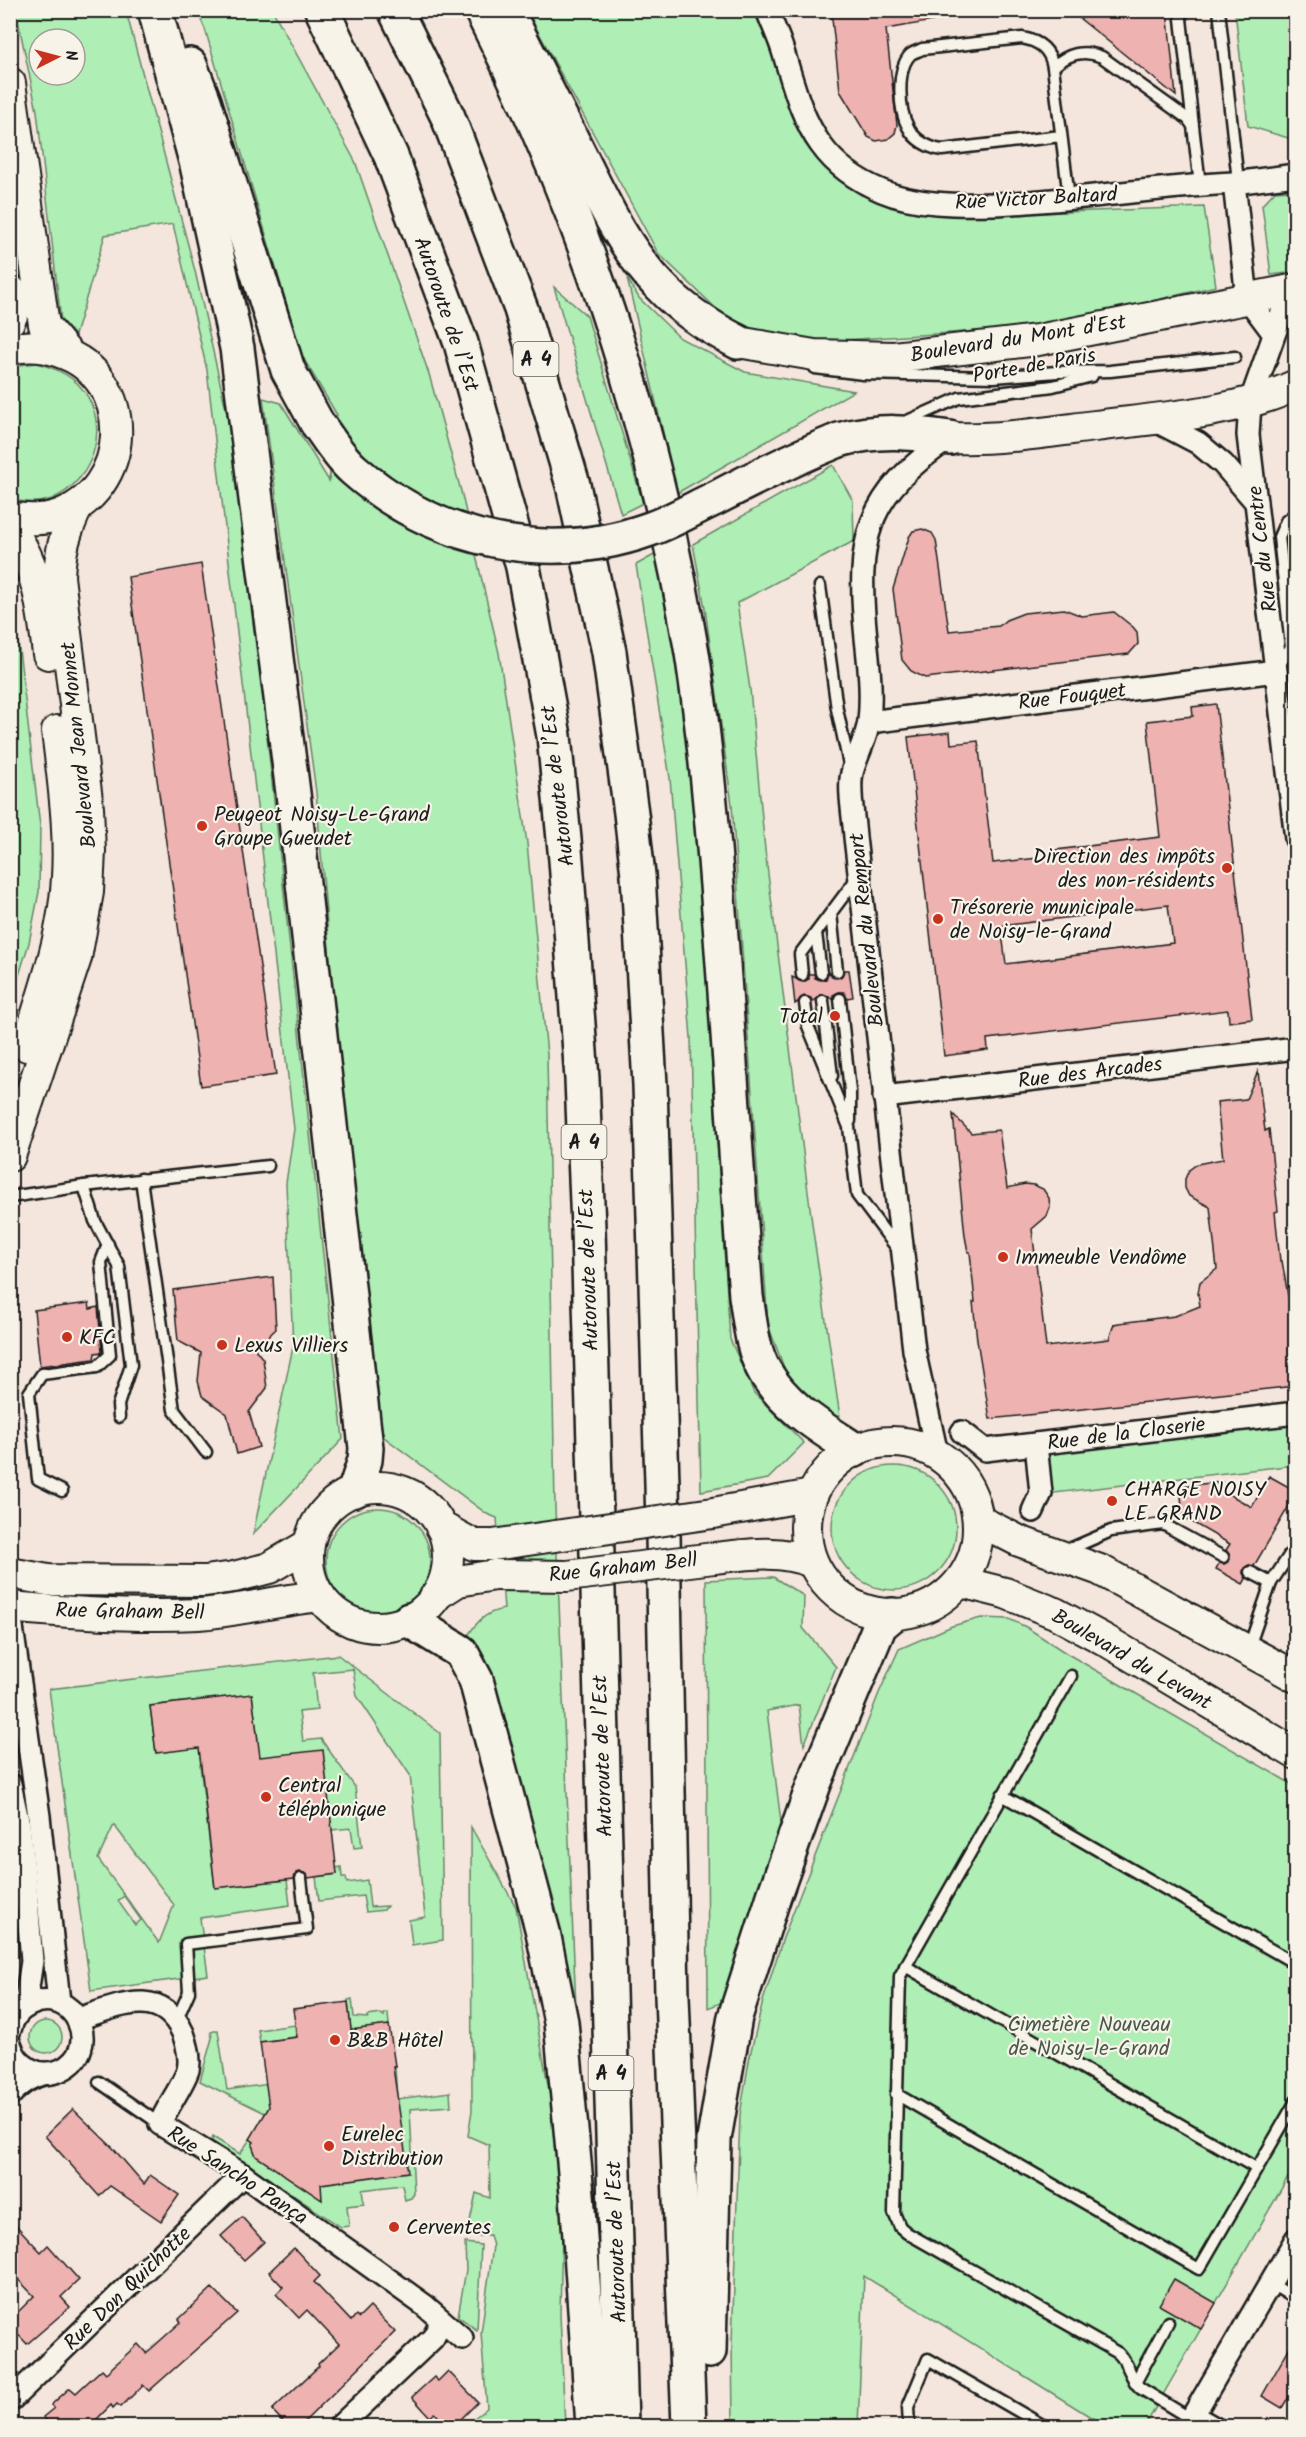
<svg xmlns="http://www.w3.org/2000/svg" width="1306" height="2437" font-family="Kalam,sans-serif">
	<rect width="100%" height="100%" fill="#f5e6dd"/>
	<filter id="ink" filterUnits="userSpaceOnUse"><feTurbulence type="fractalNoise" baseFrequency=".0167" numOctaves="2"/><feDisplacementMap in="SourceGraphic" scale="12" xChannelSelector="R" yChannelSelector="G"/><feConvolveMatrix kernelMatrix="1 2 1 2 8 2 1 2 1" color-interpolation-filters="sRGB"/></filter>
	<g filter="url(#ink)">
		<g fill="#afeeb5" stroke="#668568" stroke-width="1.5" fill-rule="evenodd">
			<path d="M16,11H126L195,271L237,458L343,1439L253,1534L293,1347L286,1183L294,1129L207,370L173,224L105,235L75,335L61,321L37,111ZM39,39H75V75H39Z"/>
			<path d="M197,11H273L355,161L429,374L461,491L499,653L527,843L547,1055L555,1507L577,2032L544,1880L498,1693L489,1670L467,1637C477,1621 486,1612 504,1609L497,1518L487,1514L384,1437L371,1382L350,1203L316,792L263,398L281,403L329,481L337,415L302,356L205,29Z"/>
			<polygon points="527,11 754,11 819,161 861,195 952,216 1204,207 1216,286 1042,327 813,342 770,337 723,315 658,253"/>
			<polygon points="1235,11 1295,11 1295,140 1248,126"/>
			<polygon points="1292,190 1296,192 1295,272 1271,275 1262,205 1275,191"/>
			<polygon points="627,278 639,298 680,338 745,372 854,391 677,493"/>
			<polygon points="554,287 587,316 643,503 621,514"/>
			<path d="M37,363C52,368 66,372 78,384C113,420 96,480 52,499C38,504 24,502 11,500V366Z"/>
			<polygon points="833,465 853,501 854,541 737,603 750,689 765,850 813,1231 841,1424 791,1386 768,1325 732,805 705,608 693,544"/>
			<polygon points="656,554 690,737 707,924 710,1034 730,1339 754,1393 804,1443 768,1479 701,1491 691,1038 670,778 636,565"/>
			<polygon points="10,596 14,607 40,826 39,892 29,943 11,1001"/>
			<polygon points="1295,1423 1295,1465 1046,1494 1042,1452"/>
			<circle cx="894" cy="1528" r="62"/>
			<circle cx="378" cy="1560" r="52"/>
			<polygon points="773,1577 804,1596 803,1628 836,1667 804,1745 799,1705 767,1711 781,1822 723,2002 708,2008 706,1580"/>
			<polygon points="981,1618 1009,1619 1026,1627 1066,1653 1295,1786 1295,2165 1145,2426 1105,2426 864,2276 858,2426 733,2426 732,2342 740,2115 750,2055 763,2001 783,1938 879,1693 899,1649 952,1626"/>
			<path d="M338,1655L440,1733L443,1940L412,1945L409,1920L425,1917L410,1775L357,1696L353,1669L313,1673L317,1710L299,1712L303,1741L321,1739L355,1787L362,1847L354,1848L351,1828L332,1830L235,1760L258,1740L252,1694L150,1706L156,1753L209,1746L200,1765L215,1888L287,1880L290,1905L200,1918L208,1975L91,1991L49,1689ZM114,1825L174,1905L159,1943L98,1859ZM124,1896L141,1920L135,1925L118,1901Z"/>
			<polygon points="471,1827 516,1907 551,2101 563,2188 560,2315 565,2426 464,2426 487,2408 481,2333 493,2246 490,2235 478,2236 470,2221 476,2193 490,2198 489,2145 468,2136 472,2110"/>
			<polygon points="341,1867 342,1877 346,1877 347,1883 367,1880 370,1907 387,1906 384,1910 366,1912 363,1896 319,1901 316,1877 337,1874 336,1868"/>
			<polygon points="352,1999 354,2017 368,2018 368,2016 381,2014 384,2016 384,2014 388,2013 389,2025 351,2030 348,2000"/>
			<circle cx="46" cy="2037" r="16"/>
			<polygon points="295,2025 296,2037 260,2042 258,2030"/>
			<polygon points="218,2030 227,2090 395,2066 397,2099 450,2092 451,2106 410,2109 414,2194 411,2198 405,2200 402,2185 362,2190 364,2204 347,2206 349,2226 341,2227 212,2141 213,2137 240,2154 250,2139 254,2142 254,2150 257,2157 311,2192 271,2116 200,2081 212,2038 211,2032"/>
			<polygon points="465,2243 481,2245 477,2330 458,2316 466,2270"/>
		</g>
		<g fill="#eeb2b0" stroke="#1c1c1c" stroke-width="1.5" fill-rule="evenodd">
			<polygon points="831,10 932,10 933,21 886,29 897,125 895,133 888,139 876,141 868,137 840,91"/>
			<polygon points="1069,10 1167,10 1176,96 1104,38"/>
			<polygon points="922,529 932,533 936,540 949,631 999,626 1006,620 1024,613 1064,609 1082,616 1114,612 1133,627 1137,632 1138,644 1129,654 925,678 911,671 902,660 893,589 909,537 913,531"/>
			<polygon points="201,564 276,1075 201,1086 128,577"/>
			<path d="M1216,704L1252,1019L1229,1022L1228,1010L987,1039L988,1050L944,1056L908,737L950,732L951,744L978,741L993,863L1057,856L1056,850L1160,837L1147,721L1193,716L1192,707ZM1168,905L1173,943L1006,964L1001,926Z"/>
			<polygon points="844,970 849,970 853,997 847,998 844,992 839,992 833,995 833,999 823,994 812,1002 811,998 805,996 795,1004 792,977 803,982 809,979 809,974 814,974 815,978 821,980 826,979 828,972 834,978 841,977"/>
			<polygon points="1258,1071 1265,1131 1269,1129 1273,1166 1278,1211 1275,1212 1280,1261 1282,1261 1291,1313 1294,1344 1290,1345 1295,1386 990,1419 977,1340 973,1302 975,1302 970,1252 968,1252 965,1236 953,1114 971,1133 999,1130 1007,1188 1025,1184 1034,1185 1043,1189 1049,1198 1050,1208 1047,1216 1032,1229 1046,1347 1109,1339 1114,1324 1119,1323 1175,1316 1200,1306 1198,1293 1200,1282 1217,1269 1210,1207 1189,1196 1185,1188 1185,1179 1189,1170 1197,1164 1223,1159 1217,1102 1246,1099"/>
			<polygon points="273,1277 276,1329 255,1349 263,1359 267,1388 249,1412 259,1447 237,1454 227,1414 202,1396 198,1381 201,1353 178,1341 173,1290"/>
			<polygon points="89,1303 90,1309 98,1307 102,1352 95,1353 94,1359 40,1366 34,1310"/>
			<polygon points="1269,1476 1296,1491 1296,1494 1254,1566 1249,1565 1244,1568 1243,1573 1246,1579 1243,1584 1216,1569 1219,1563 1224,1564 1229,1561 1230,1556 1226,1550 1230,1544 1183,1517 1180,1486 1222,1482 1223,1491 1252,1507"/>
			<polygon points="252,1694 260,1757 323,1750 337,1874 308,1878 307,1874 301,1872 296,1873 294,1879 215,1888 199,1748 156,1753 150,1706"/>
			<polygon points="348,2002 351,2030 389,2025 395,2066 393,2067 408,2172 321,2184 322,2200 256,2156 252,2145 254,2142 250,2139 269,2107 260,2042 297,2037 293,2009"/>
			<polygon points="73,2109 113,2148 144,2184 150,2175 179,2195 161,2221 110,2186 99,2196 45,2136"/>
			<polygon points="242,2217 264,2242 244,2260 221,2236"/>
			<polygon points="10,2219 41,2252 48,2245 79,2280 61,2297 70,2307 27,2344 10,2326 10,2320 34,2296 10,2271"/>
			<polygon points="294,2248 320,2276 314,2282 351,2321 356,2315 359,2318 370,2307 395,2332 299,2427 288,2427 272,2410 319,2366 318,2364 339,2344 307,2310 299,2318 276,2294 283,2287 269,2272"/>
			<polygon points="1174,2279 1216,2303 1201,2329 1159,2305"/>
			<polygon points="212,2288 237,2313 149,2391 143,2385 121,2407 117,2404 113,2408 111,2405 89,2427 52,2427 43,2417 54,2408 51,2405 70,2388 76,2393 102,2369 106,2373 138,2344 146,2353 152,2348 181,2322 179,2319"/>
			<polygon points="1296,2336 1296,2399 1289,2396 1282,2408 1262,2396"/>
			<polygon points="448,2371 478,2402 453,2427 448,2427 435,2413 430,2417 412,2397 434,2377 438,2381"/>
		</g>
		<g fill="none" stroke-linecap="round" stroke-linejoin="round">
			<defs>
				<g id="lane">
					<polyline points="1180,10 1193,126"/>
					<polyline points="1219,10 1237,172 1234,183"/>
					<path d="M1053,67C1067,54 1084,49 1102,57L1188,119L1193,126L1200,185"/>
					<path d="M1061,136L942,150C929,148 914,140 908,127C899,111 896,70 910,55C913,52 919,51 922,49L1022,38C1039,41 1050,49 1053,67L1069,198"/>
					<polyline points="815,368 863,374 994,377 1057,372 1110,371 1235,357"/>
					<polyline points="905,422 959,398 1053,386 1092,376"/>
					<polyline points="820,586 837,709 850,769"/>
					<polyline points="1278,667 1291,647 1279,537 1286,521 1296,513"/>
					<polyline points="831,913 837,971"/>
					<polyline points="816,933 821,973"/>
					<polyline points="802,975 800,954 857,878"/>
					<polyline points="840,999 850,1091 850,1121"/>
					<polyline points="823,1001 832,1076"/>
					<polyline points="805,1003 808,1026 849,1127 857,1195 899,1251"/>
					<polyline points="141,1179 174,1410 206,1452"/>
					<polyline points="84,1186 95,1221 119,1266 131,1365 118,1405 119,1417"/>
					<polyline points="10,1197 84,1186 268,1166"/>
					<polyline points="62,1491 38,1479 29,1393 42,1374 97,1367 110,1355 101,1262 108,1244"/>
					<polyline points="1065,1551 1111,1531 1163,1524 1223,1557"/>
					<polyline points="1250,1572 1271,1583"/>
					<polyline points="1248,1650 1271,1583 1296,1545"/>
					<path d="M1071,1676L900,1976L894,2213L900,2227L907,2233L1118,2353C1129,2363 1130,2378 1140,2388L1191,2419"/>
					<polyline points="1002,1795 1296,1964"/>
					<polyline points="905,1966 1256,2168"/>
					<polyline points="177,2019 189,1992 186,1944 307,1929 301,1879"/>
					<polyline points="99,2082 160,2124"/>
					<polyline points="896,2094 1199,2269 1296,2101"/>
					<polyline points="1270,2283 1296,2299"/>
					<polyline points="1135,2383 1168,2322"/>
					<polyline points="1196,2411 1222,2426"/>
					<polyline points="909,2426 908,2407 928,2359 1044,2426"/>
				</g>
				<g id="street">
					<path d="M767,10C772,23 778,36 782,48C793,82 800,116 821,145C836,166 858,181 882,191C915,205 958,205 994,204C1074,201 1154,187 1234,183"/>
					<polyline points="1290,290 1250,403 1248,435 1296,839"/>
					<polyline points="1274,334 1247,298 1234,183 1288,176 1296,178"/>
					<polyline points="1152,419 1198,443 1223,464 1256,502"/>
					<polyline points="869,722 1276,671"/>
					<polyline points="884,1097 1296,1048"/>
					<polyline points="962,1432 985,1450 1296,1413"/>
					<path d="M937,1454L914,1350L855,837C854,819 848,789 852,773C856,756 867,738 869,721C872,694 869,665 866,638C856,540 864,495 950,438"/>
					<polyline points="1033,1511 1041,1493 1036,1444"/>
					<polyline points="10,1613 39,1816 59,2002"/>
					<polyline points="10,1784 19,1825 26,1888 32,1961 25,2007"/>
					<path d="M78,2019C116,2007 161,1984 183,2033C187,2044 191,2058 188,2070C183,2085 167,2107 160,2124L243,2175L424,2305L462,2338"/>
					<path d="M10,2030C12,2019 19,2010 29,2005C75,1983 104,2050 61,2070C39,2080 16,2066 10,2044"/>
					<path d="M10,2095C22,2083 32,2076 48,2073"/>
					<polyline points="10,2401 243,2175"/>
					<polyline points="340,2426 433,2338 442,2321"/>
					<polyline points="1187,2426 1296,2239"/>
				</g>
				<g id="secondary">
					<polyline points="10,83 44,325 69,355"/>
					<polyline points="10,290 14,311 10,320"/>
					<polyline points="738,342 814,355 894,357 1038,340 1296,289"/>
					<path d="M10,349C27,345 44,346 60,352C138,378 133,491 56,516C41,521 26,519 10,518"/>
					<path d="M950,438C999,440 1047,432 1095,426C1159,418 1238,413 1296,385"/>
					<path d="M10,529C38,565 43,611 48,654"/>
					<path d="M27,1046C41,999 59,950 65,900C72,844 64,788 57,731"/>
					<path d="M10,1156L76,958L88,892L90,851L88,808L59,577C60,550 66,530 78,506"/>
					<circle cx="892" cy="1528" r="86"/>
					<circle cx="378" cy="1557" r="70"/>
					<polyline points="713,1513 812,1495"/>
					<polyline points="978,1520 1019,1541 1100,1570 1296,1677"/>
					<polyline points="441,1527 474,1545 493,1545"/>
					<path d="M714,1558C749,1554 779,1549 812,1562"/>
					<polyline points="10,1573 48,1580 205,1581 234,1577 269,1568 308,1545"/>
					<polyline points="961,1582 1005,1593 1055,1613 1105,1640 1296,1754"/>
					<polyline points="436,1595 458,1581 495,1575"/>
					<path d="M10,1607C72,1613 136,1617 198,1614C239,1611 279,1600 320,1596"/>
				</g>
				<g id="highway">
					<polyline points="155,10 197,165 237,348 293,793 366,1448 365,1460 355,1490"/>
					<polyline points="322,10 391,156 461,343 523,567 554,736 566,860 582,1079 588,1228 621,2426"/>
					<polyline points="395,10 448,117 521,309 573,485 609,652 631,813 638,875 650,1085 662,1483 672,1996 689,2426"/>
					<path d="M481,10C585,212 654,429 692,653C704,730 711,807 717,885C728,1022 736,1159 746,1296C750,1321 752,1350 765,1372C786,1408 822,1428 855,1450"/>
					<path d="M506,10C531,58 555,106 579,154C602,200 624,249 660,286C682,310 709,327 738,342"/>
					<polyline points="190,65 204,101 288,370 317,423"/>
					<path d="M839,440C877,429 911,432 950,438"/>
					<polyline points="409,1620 461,1652 476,1680 543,1932 561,2022 577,2194 593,2426"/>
					<polyline points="709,2351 714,2139 735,2017 774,1896 814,1784 880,1625 892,1615"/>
				</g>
			</defs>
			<use href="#lane" stroke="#1c1c1c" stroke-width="15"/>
			<use href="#street" stroke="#1c1c1c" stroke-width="26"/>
			<use href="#secondary" stroke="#1c1c1c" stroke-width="34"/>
			<use href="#highway" stroke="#1c1c1c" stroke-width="38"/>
			<use href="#lane" stroke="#f7f3e8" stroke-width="10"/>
			<use href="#street" stroke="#f7f3e8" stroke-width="21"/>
			<use href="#secondary" stroke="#f7f3e8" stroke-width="30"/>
			<use href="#highway" stroke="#f7f3e8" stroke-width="33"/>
			<defs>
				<g id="secondary-bridge">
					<polyline points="493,1545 713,1513"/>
					<polyline points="495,1575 567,1576 714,1558"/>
				</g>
				<path id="highway-bridge" d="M317,423C328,438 339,457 354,470C435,541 547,566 650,529C673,521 694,508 716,498C756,477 797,457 839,440"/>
			</defs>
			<use href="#secondary-bridge" stroke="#1c1c1c" stroke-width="34" stroke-linecap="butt"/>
			<use href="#highway-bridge" stroke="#1c1c1c" stroke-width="38" stroke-linecap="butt"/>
			<use href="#secondary-bridge" stroke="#f7f3e8" stroke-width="30"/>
			<use href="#highway-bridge" stroke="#f7f3e8" stroke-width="33"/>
		</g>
	</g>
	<g fill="#c8321e" stroke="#f7f3e8" stroke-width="2">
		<circle cx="202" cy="826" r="6"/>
		<circle cx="1227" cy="868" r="6"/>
		<circle cx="938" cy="919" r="6"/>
		<circle cx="835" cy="1016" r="6"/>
		<circle cx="1003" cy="1257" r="6"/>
		<circle cx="67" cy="1337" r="6"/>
		<circle cx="222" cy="1345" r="6"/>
		<circle cx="1112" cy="1501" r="6"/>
		<circle cx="266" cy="1797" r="6"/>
		<circle cx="335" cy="2040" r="6"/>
		<circle cx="329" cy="2146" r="6"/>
		<circle cx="394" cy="2227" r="6"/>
	</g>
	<g text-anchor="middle" stroke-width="4.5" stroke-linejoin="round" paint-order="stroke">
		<g fill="#f7f3e8" stroke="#5e5c59" stroke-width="1.5">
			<rect x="513.5" y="342" width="45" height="34" rx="4.5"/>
			<rect x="561.5" y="1125" width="45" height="34" rx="4.5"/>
			<rect x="588.5" y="2056" width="45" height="34" rx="4.5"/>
		</g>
		<g font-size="20" font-weight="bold" fill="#1c1c1c">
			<text x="536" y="366">A 4</text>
			<text x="584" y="1149">A 4</text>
			<text x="611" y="2080">A 4</text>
		</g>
		<g font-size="21" fill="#1c1c1c" stroke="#f7f3e8">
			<text transform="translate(1036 198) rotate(-3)" y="7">Rue Victor Baltard</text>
			<text transform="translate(447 314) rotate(71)" y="7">Autoroute de l’Est</text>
			<text transform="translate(1018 338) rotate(-9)" y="7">Boulevard du Mont d'Est</text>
			<text transform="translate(1034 365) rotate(-10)" y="7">Porte de Paris</text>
			<text transform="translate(1262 549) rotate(-97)" y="7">Rue du Centre</text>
			<text transform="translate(1072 696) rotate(-7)" y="7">Rue Fouquet</text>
			<text transform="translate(78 745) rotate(-96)" y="7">Boulevard Jean Monnet</text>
			<text transform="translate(557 786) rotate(-97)" y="7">Autoroute de l’Est</text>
			<text transform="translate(866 930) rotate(-96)" y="7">Boulevard du Rempart</text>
			<text transform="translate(1090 1072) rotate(-7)" y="7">Rue des Arcades</text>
			<text transform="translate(588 1270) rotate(-92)" y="7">Autoroute de l’Est</text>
			<text transform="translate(1126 1433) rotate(-7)" y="7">Rue de la Closerie</text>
			<text transform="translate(623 1567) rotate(-6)" y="7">Rue Graham Bell</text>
			<text transform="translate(130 1611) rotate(1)" y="7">Rue Graham Bell</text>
			<text transform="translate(1132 1659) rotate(30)" y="7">Boulevard du Levant</text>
			<text transform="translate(602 1756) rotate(-92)" y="7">Autoroute de l’Est</text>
			<text transform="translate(238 2175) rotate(33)" y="7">Rue Sancho Pança</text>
			<text transform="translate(616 2242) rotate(-92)" y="7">Autoroute de l’Est</text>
			<text transform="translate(127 2288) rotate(-44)" y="7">Rue Don Quichotte</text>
		</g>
		<g font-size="21" fill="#1c1c1c" stroke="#f7f3e8" text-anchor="start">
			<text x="214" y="821">Peugeot Noisy-Le-Grand<tspan x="214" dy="24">Groupe Gueudet</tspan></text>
			<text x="1215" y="863" text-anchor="end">Direction des impôts<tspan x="1215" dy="24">des non-résidents</tspan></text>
			<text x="950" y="914">Trésorerie municipale<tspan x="950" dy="24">de Noisy-le-Grand</tspan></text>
			<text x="823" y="1023" text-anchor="end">Total</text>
			<text x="1015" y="1264">Immeuble Vendôme</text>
			<text x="79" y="1344">KFC</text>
			<text x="234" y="1352">Lexus Villiers</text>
			<text x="1124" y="1496">CHARGE NOISY<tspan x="1124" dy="24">LE GRAND</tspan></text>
			<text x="278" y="1792">Central<tspan x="278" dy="24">téléphonique</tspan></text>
			<text x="347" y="2047">B&amp;B Hôtel</text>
			<text x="341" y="2141">Eurelec<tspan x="341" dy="24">Distribution</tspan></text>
			<text x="406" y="2234">Cerventes</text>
		</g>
		<g font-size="21" fill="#485b4a" stroke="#f7f3e8">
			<text x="1089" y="2031">Cimetière Nouveau<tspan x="1089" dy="24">de Noisy-le-Grand</tspan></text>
		</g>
	</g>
	<rect width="1306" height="2437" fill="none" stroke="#f7f3e8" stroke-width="36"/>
	<rect x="18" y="18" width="1270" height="2401" fill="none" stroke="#1c1c1c" stroke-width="2" filter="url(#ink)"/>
	<g transform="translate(57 57) rotate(84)"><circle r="28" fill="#f7f3e8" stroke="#9f9d96" stroke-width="1.5"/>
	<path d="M0-4.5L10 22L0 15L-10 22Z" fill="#c8321e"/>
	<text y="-9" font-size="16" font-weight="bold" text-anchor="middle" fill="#1c1c1c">N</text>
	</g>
</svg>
